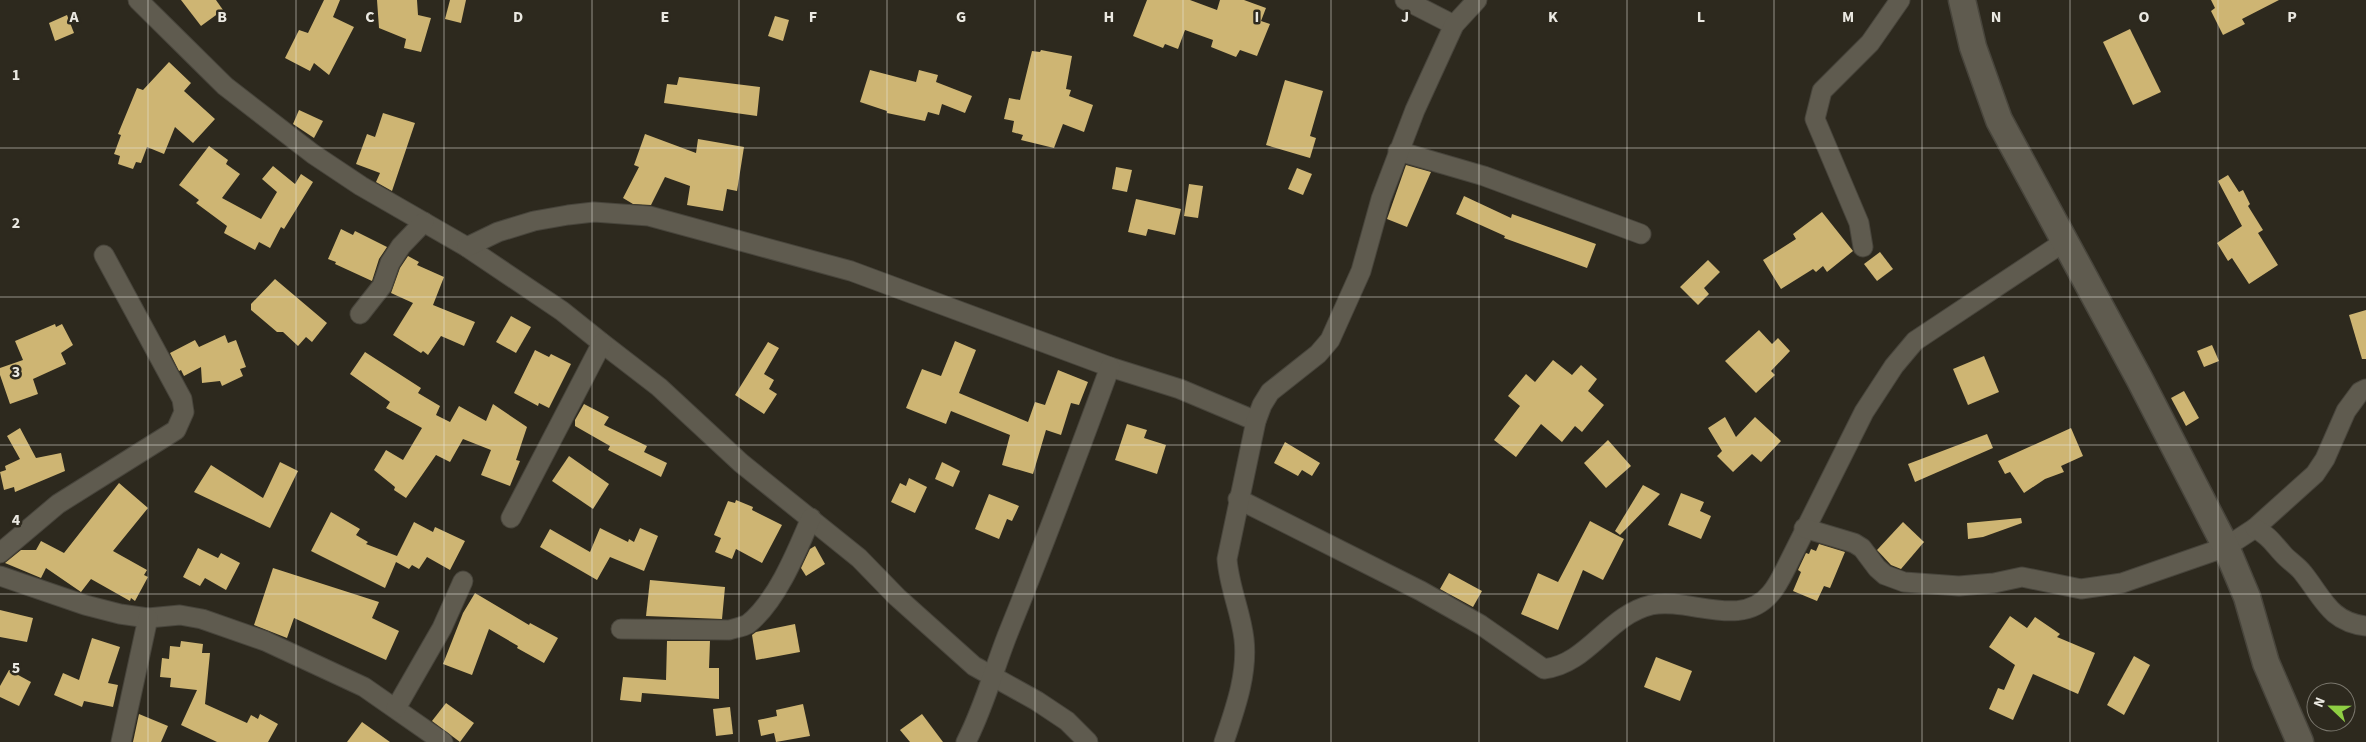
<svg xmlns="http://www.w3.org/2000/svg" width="2366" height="742" font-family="'Source Sans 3',sans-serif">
	<rect width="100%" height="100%" fill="#2d291e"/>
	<g fill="#ceb573">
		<polygon points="181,0 216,0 223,10 201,26"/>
		<polygon points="324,0 340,0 333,17 354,27 329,75 314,63 310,71 285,58 299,30 308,33"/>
		<polygon points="377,0 417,0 418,15 431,18 421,52 404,48 406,39 379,28"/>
		<polygon points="450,0 466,0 461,23 445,19"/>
		<polygon points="1147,0 1190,0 1217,10 1220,0 1244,0 1266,8 1261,21 1270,24 1257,56 1240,50 1236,57 1211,47 1213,40 1185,30 1178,49 1165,44 1163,48 1133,36"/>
		<polygon points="2211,0 2279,0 2242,19 2245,24 2223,35 2211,11 2215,8"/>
		<polygon points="67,15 74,33 55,41 49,23"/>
		<polygon points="775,16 789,20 783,41 768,36"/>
		<polygon points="2130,29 2161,92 2133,105 2103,42"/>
		<polygon points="1041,50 1072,56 1066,89 1071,90 1069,96 1093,105 1084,132 1063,124 1054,148 1021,140 1023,135 1012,132 1014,121 1004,119 1009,98 1020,100 1032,51 1040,52"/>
		<polygon points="169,62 191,83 184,91 215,119 193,143 175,127 164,154 147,147 141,163 136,162 133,169 118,164 120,156 114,154 121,135 118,134 137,88 143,90"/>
		<polygon points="870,70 916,82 919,70 938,75 936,82 972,96 965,113 942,104 939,115 928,112 925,121 887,113 887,111 860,102"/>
		<polygon points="679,77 760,87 757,116 664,103 667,84 677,85"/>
		<polygon points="1285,80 1323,91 1310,136 1316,138 1310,158 1266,145"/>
		<polygon points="299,110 323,121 314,138 293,124"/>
		<polygon points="383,113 415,123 392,191 376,182 380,173 356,164 367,134 375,137"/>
		<polygon points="645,134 696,153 698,139 744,147 737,191 727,189 723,211 687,205 690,186 665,177 651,205 633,204 623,198 639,167 634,165"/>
		<polygon points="209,146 228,160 226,164 240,174 222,198 261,219 277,192 262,179 273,166 295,184 301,174 313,182 284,229 281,227 270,248 259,242 255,250 224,233 227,226 196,203 199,200 179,185"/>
		<polygon points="1406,165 1431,172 1407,227 1387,219"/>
		<polygon points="1116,167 1132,170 1127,192 1112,189"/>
		<polygon points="1297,168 1312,174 1303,195 1288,189"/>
		<polygon points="2228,175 2239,192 2243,190 2250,204 2248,206 2263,230 2258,233 2278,265 2249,284 2232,258 2228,261 2217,243 2242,226 2218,181"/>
		<polygon points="1189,184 1203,186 1198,218 1184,216"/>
		<polygon points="1464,196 1511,218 1512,214 1596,244 1587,268 1504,238 1505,236 1456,214"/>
		<polygon points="1136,199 1181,209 1175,235 1148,229 1146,236 1128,232"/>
		<polygon points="1822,212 1853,251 1827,272 1823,266 1816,272 1813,269 1781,289 1763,260 1796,239 1793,234"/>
		<polygon points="341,229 353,235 355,231 387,247 379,259 372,281 335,264 336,262 328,259"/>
		<polygon points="1880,252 1893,269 1877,281 1864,264"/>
		<polygon points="408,256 419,262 417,265 444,277 433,305 475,322 464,346 441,336 428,355 423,351 421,353 393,335 413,303 391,293 400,268"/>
		<polygon points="1708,260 1720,272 1704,288 1709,294 1698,305 1680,287"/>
		<polygon points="275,279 327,323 312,342 306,337 298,346 283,332 277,332 251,310 251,304"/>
		<polygon points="2366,310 2366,359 2362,359 2349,315"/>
		<polygon points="511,316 531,327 516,353 496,342"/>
		<polygon points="55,324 56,327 62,324 73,345 61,353 66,364 33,379 38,394 10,404 0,375 0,368 23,360 15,341"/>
		<polygon points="1759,330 1772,344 1778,338 1790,351 1771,371 1775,375 1756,393 1725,361"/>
		<polygon points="225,335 228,343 236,340 246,367 240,369 243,376 222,386 220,381 202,383 201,367 184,376 181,370 179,371 170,353 195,340 199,347"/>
		<polygon points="955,341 976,350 959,393 1028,422 1035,402 1045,405 1058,370 1088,382 1079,405 1071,403 1061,435 1046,430 1033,474 1002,465 1010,435 951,411 946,424 906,408 922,369 941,376"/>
		<polygon points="768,342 779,348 764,374 774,380 769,389 777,394 764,414 735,395"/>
		<polygon points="2212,345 2219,361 2204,367 2197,351"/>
		<polygon points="535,350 549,357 551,354 571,364 549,408 539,403 538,406 514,393"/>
		<polygon points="365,352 421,388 418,393 440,406 436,415 450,422 459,406 486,421 493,404 527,427 516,460 520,461 510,486 481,475 491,450 463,439 450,462 436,455 406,498 394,490 395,487 374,470 386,450 403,460 422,428 386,408 390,402 350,374"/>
		<polygon points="1984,356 1999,392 1968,405 1953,369"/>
		<polygon points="1553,360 1572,375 1581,365 1597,379 1588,391 1604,405 1582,432 1575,426 1562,442 1541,424 1516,457 1494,440 1520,406 1508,396 1526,374 1535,382"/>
		<polygon points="2184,391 2199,418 2186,426 2171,398"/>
		<polygon points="584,404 609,417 604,425 647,446 644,452 667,463 661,477 608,450 610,446 575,426 575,420"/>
		<polygon points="1725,417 1736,437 1755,417 1781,441 1761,462 1752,454 1733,472 1717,456 1722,451 1708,428"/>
		<polygon points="1127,424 1147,430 1144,438 1166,445 1157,474 1115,460"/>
		<polygon points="20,428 36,458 61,453 65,471 15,492 14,487 4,490 0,472 6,470 5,466 20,459 7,436"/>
		<polygon points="2071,428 2083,456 2061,466 2064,472 2045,479 2024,493 2010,472 2005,474 1998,461"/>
		<polygon points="1987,434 1993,448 1915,482 1908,464"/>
		<polygon points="1608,440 1631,466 1606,488 1584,463"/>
		<polygon points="1285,442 1320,463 1312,476 1302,470 1298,476 1274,463"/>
		<polygon points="569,456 609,484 593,509 552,481"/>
		<polygon points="280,462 298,471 270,528 194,492 211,465 263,498"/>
		<polygon points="942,462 960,471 953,487 935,479"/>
		<polygon points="909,478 927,487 915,513 891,502 900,483 906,486"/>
		<polygon points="119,483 148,508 113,551 147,570 144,575 148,577 135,601 131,598 130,601 91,579 81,592 46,568 41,578 5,563 21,550 36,550 41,541 64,553"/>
		<polygon points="1643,485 1660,494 1620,535 1615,531"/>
		<polygon points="1681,493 1704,502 1700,511 1711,516 1701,539 1668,525"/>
		<polygon points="989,494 1019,506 1012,521 1007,519 999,539 975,529"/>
		<polygon points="736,500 753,507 752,510 782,525 762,563 736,549 732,559 715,552 721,538 714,535 728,501 735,503"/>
		<polygon points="331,512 360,529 356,535 368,542 366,544 397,556 414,522 433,532 435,527 465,541 450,570 427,557 419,569 412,565 409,569 396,562 385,588 311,551"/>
		<polygon points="2021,518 2022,523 1983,537 1968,539 1967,523"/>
		<polygon points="1590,521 1624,539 1603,580 1583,570 1558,630 1521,614 1538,573 1558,582"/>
		<polygon points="1903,522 1924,542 1901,569 1891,565 1877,550"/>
		<polygon points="600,528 628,542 629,539 634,542 640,528 658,536 644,571 610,557 597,580 540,547 550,529 590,552"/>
		<polygon points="1819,544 1845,552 1830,588 1824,586 1817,601 1793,591 1801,572 1798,570 1806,553 1809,554 1811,549 1816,551"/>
		<polygon points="815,546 825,564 806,576 801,568 810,549"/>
		<polygon points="198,548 218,558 221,553 240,563 226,590 205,578 200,586 183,577"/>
		<polygon points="273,568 379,602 372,618 399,631 386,660 294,618 287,638 254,625"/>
		<polygon points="1449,573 1482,591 1473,607 1440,589"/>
		<polygon points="650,580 725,587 722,619 646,616"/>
		<polygon points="475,593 529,625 530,623 558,638 544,663 517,648 518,646 489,629 472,675 443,664 463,613"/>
		<polygon points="0,610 33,618 27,642 0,637"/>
		<polygon points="2010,616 2027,628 2035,617 2060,634 2057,637 2095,653 2078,694 2033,674 2013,720 1989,709 1998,688 2004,690 2015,665 1989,647"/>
		<polygon points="795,624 800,652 756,660 752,635 756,632"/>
		<polygon points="92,638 120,647 108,683 118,685 113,707 84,701 82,707 54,695 63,673 79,680"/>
		<polygon points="181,641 203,644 202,653 210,653 205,704 247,723 251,715 258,719 260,714 278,724 268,742 217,742 181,725 197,690 170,687 171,678 160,677 162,658 169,659 170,646 180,647"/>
		<polygon points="667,641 710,641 709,668 719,668 719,699 642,693 641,702 620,700 623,677 666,680"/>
		<polygon points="2134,656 2150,665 2124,715 2107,705"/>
		<polygon points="1656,657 1692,671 1680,701 1644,687"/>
		<polygon points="9,670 31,682 19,706 0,697 0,686"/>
		<polygon points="446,703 474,723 460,742 432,721"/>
		<polygon points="803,704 810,736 776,742 774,733 761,736 758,720 777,716 776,710"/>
		<polygon points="730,707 733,734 716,736 713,709"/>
		<polygon points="139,714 168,726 161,742 133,742"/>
		<polygon points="922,714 943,742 910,742 900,730"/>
		<polygon points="362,722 390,742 347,742"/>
	</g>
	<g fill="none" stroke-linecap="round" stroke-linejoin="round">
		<defs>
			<g id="street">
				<polyline points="138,0 225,86 313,154 361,186 467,247 562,311 602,343 659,387 741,463 859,558 897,597 974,666 1037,701 1067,721 1088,742"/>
				<polyline points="1405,0 1454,25"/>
				<polyline points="1398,151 1484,176 1641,234"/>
				<polyline points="467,247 498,232 534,221 568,215 594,212 649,216 851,271 1110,367 1180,389 1256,421"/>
				<polyline points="1863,247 1859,223 1815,119 1822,91 1870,43 1900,0"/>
				<polyline points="360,314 382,286 390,263 401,246 424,222"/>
				<path d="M1238,499L1421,591L1481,625L1544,669C1588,664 1608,615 1651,605C1690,597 1741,630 1771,593C1777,586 1781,578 1785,570L1864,412L1894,366L1915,341L2064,242"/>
				<polyline points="511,518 602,343"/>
				<polyline points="1804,528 1854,543 1862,548 1877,568 1885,575 1904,582 1959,586 1994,583 2022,577 2081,589 2122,583 2226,547 2255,528 2315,474 2325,459 2346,411 2360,392 2366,389"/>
				<path d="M2255,528C2270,537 2272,542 2283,554C2289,561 2298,566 2303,573C2323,598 2330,622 2366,626"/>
				<polyline points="0,553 58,504 176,430 184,412 182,399 104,255"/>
				<polyline points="0,576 85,605 120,614 148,618 180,615 202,619 265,641 364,687 443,742"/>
				<path d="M621,629L729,630C735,628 743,627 748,624C777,601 797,551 811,518"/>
				<polyline points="396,708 442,628 463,581"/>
				<polyline points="121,742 148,618"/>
				<path d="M966,742C984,707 993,672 1007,636C1043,547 1077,457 1110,367"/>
				<path d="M1224,742C1235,709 1248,674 1244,639C1241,612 1229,587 1227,559L1256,421L1262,405L1270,392L1318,354L1330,340L1361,271L1381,199L1415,110L1454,25L1477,0"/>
			</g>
			<polyline id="secondary" points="1962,0 1973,47 1999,120 2140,380 2226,547 2247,597 2266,663 2300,742"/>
		</defs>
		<use href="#street" stroke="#48453c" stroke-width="21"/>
		<use href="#secondary" stroke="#48453c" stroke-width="29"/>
		<use href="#street" stroke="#5f5b4f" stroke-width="19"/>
		<use href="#secondary" stroke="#5f5b4f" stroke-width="26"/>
	</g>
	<path fill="none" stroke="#ebe9e2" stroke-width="1" stroke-opacity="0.55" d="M148,0V742M296,0V742M444,0V742M592,0V742M739,0V742M887,0V742M1035,0V742M1183,0V742M1331,0V742M1479,0V742M1627,0V742M1774,0V742M1922,0V742M2070,0V742M2218,0V742M0,148H2366M0,297H2366M0,445H2366M0,594H2366"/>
	<g font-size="16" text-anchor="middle" font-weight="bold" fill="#ebe9e2" stroke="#2d291e" stroke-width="5" stroke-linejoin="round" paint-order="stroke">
		<text x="74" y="22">A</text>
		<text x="222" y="22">B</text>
		<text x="370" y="22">C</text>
		<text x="518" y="22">D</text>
		<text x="665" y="22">E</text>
		<text x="813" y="22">F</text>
		<text x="961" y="22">G</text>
		<text x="1109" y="22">H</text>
		<text x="1257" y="22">I</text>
		<text x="1405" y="22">J</text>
		<text x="1553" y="22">K</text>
		<text x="1701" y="22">L</text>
		<text x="1848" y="22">M</text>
		<text x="1996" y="22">N</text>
		<text x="2144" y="22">O</text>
		<text x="2292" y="22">P</text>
		<text x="16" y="80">1</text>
		<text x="16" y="228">2</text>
		<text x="16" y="377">3</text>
		<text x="16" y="525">4</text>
		<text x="16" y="673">5</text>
	</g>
	<g transform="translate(2331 707) rotate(292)"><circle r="24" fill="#2d291e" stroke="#79766c"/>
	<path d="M0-4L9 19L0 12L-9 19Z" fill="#8ece43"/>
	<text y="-8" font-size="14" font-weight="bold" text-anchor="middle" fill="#ebe9e2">N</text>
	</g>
</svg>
